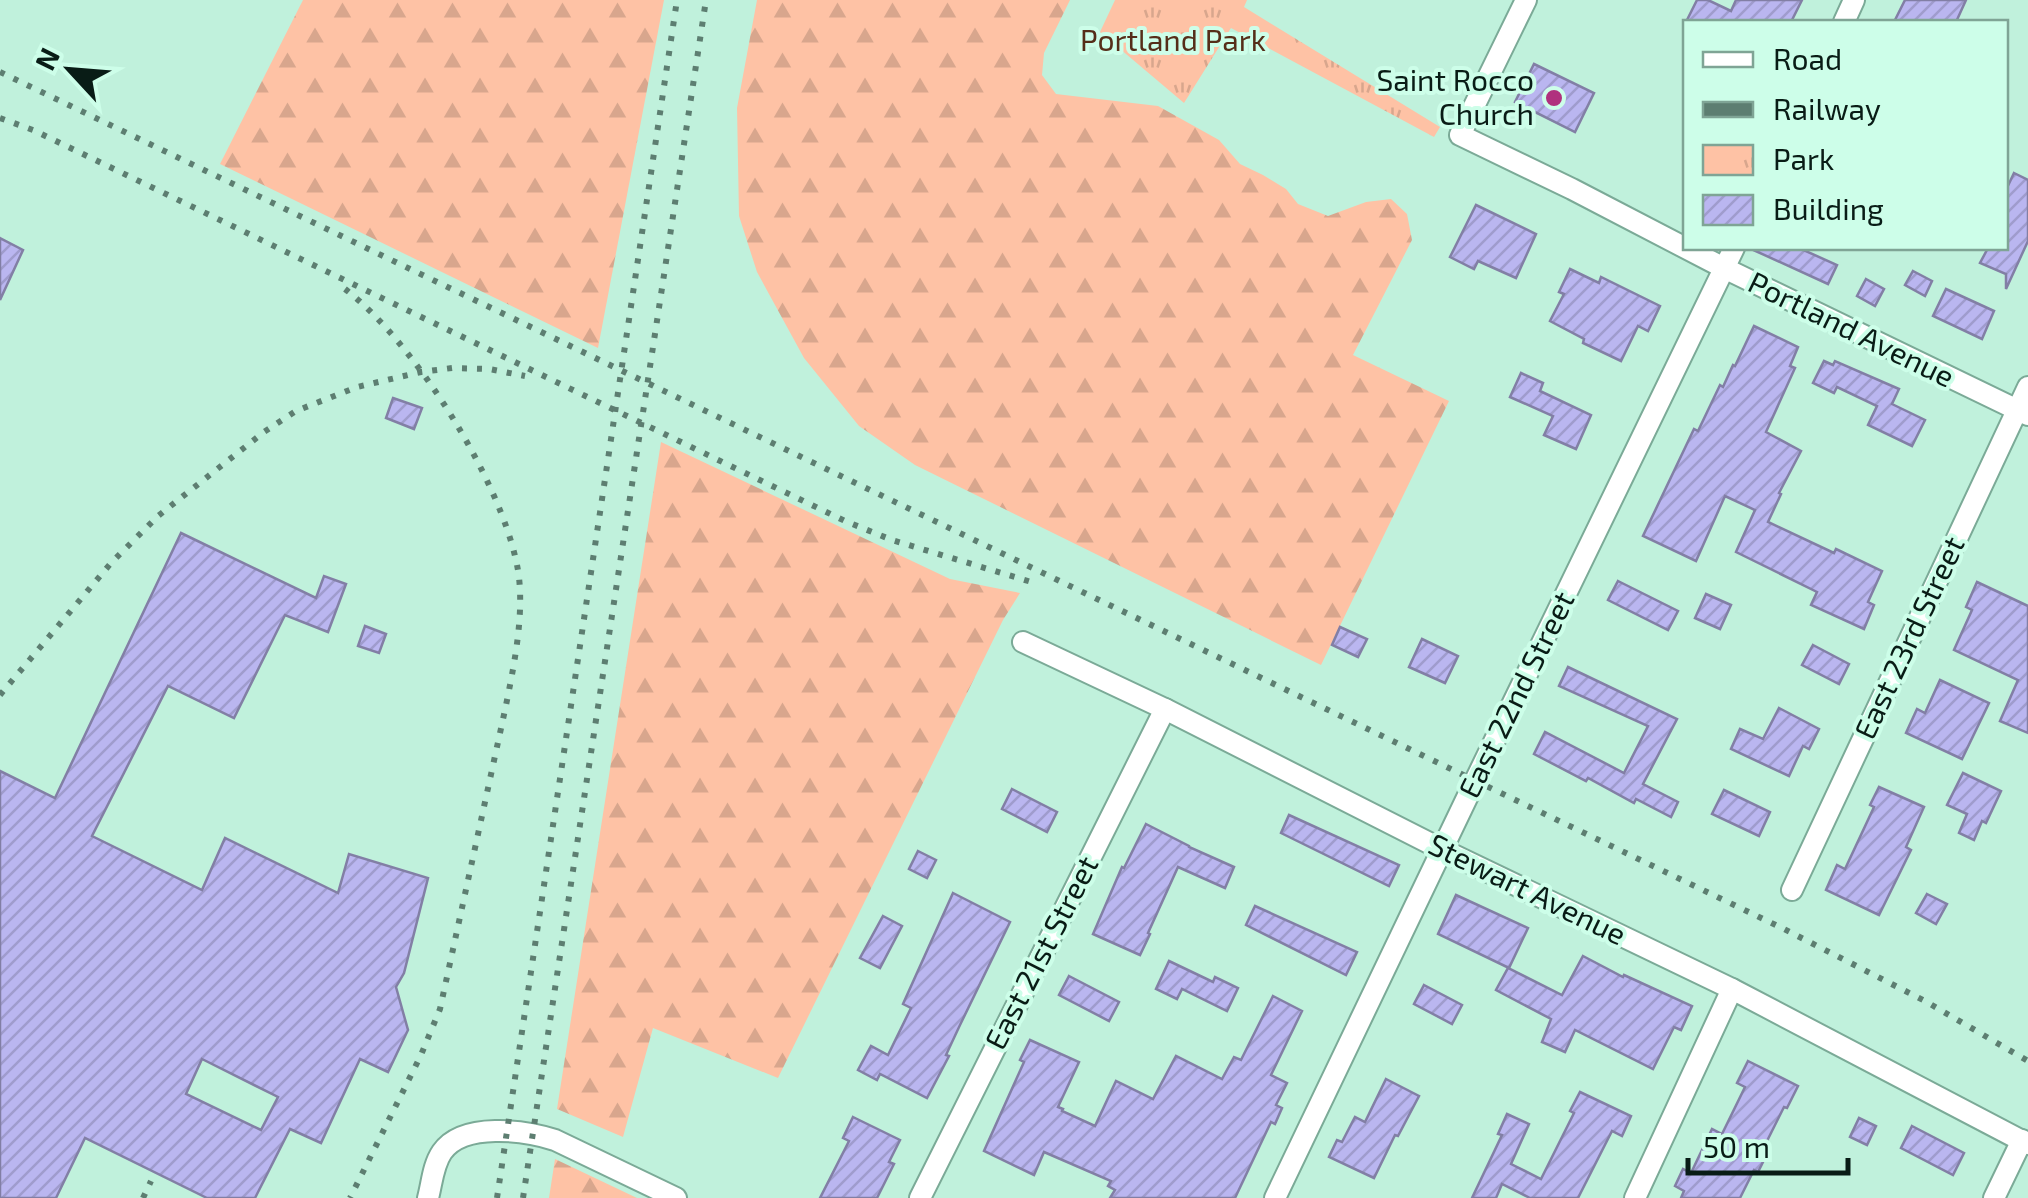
<svg xmlns="http://www.w3.org/2000/svg" width="2028" height="1198" font-family="'Exo 2',sans-serif">
	<defs>
		<pattern id="forest-firs" width="22" height="20" patternUnits="userSpaceOnUse" patternTransform="scale(2.5)"><rect width="22" height="20" fill="#fec2a5"/><path d="M5 1l3.5 6h-7zM16 11l3.5 6h-7z" fill="#d8a68d"/></pattern>
		<pattern id="park-tufts" width="24" height="20" patternUnits="userSpaceOnUse" patternTransform="scale(2.5)"><rect width="24" height="20" fill="#fec2a5"/><path d="M3 7l-1-3M5 7V3M7 7l1-3M15 17l-1-3M17 17v-4M19 17l1-3" fill="none" stroke="#d8a68d"/></pattern>
		<pattern id="building-hatch" width="6" height="6" patternUnits="userSpaceOnUse" patternTransform="scale(2.5)"><rect width="6" height="6" fill="#bab6f0"/><path d="M-1 1l2-2M0 6l6-6M5 7l2-2" fill="none" stroke="#9f9ccd"/></pattern>
	</defs>
	<rect width="100%" height="100%" fill="#c0f1dc"/>
	<g fill="url(#forest-firs)">
		<polygon points="303,0 664,0 598,348 220,164"/>
		<polygon points="757,0 1070,0 1044,53 1042,75 1056,94 1158,106 1219,140 1240,164 1263,175 1286,189 1298,204 1328,216 1366,202 1391,199 1407,214 1412,240 1353,355 1449,401 1321,665 915,465 859,426 804,358 757,272 739,216 737,108"/>
		<polygon points="661,442 950,579 1020,593 1003,620 778,1078 653,1028 623,1137 557,1109"/>
		<polygon points="555,1159 637,1198 549,1198"/>
	</g>
	<polygon fill="url(#park-tufts)" points="1115,0 1247,0 1244,7 1440,127 1434,137 1231,28 1184,103 1100,32"/>
	<g fill="url(#building-hatch)" stroke="#827fa5" stroke-width="2.5" fill-rule="evenodd">
		<polygon points="1697,0 1708,0 1731,11 1736,0 1802,0 1791,22 1686,22"/>
		<polygon points="1905,0 1966,0 1956,22 1894,22"/>
		<polygon points="1534,64 1594,93 1575,132 1515,102"/>
		<polygon points="2014,173 2028,180 2028,241 2006,289 2006,274 1980,263 1988,248 2006,248 2006,190"/>
		<polygon points="1476,205 1536,234 1516,278 1478,261 1474,269 1450,257"/>
		<polygon points="0,238 23,250 0,300"/>
		<polygon points="1749,248 1799,248 1837,265 1828,284"/>
		<polygon points="1570,269 1599,283 1601,277 1660,306 1648,331 1638,326 1621,361 1583,343 1584,339 1550,321 1564,294 1559,292"/>
		<polygon points="1913,271 1932,281 1925,296 1905,285"/>
		<polygon points="1866,279 1884,289 1875,306 1857,296"/>
		<polygon points="1946,289 1994,311 1982,339 1933,316"/>
		<polygon points="1754,326 1798,347 1790,366 1795,368 1766,432 1801,451 1779,493 1781,494 1768,522 1834,553 1836,549 1882,571 1868,602 1874,605 1864,629 1811,605 1817,592 1736,552 1755,510 1725,496 1696,561 1643,536 1694,429 1698,431 1720,385 1723,387 1733,365 1735,366"/>
		<polygon points="1824,361 1833,365 1835,361 1899,389 1892,404 1925,420 1912,446 1868,425 1877,406 1837,387 1834,393 1813,383"/>
		<polygon points="1521,373 1543,383 1540,391 1591,415 1576,449 1544,435 1553,416 1510,397"/>
		<polygon points="393,398 422,408 414,429 386,418"/>
		<path d="M181,533L316,598L324,576L346,584L328,632L285,615L234,718L168,686L92,836L202,890L225,838L338,893L349,854L428,878L404,973L396,987L408,1030L388,1072L360,1059L321,1143L290,1129L255,1198H207L85,1138L56,1198H0V771L55,798ZM202,1059L278,1097L261,1130L186,1094Z"/>
		<polygon points="1618,581 1678,611 1668,630 1608,600"/>
		<polygon points="1977,582 2028,606 2028,733 2000,721 2018,680 1954,650 1972,610 1966,607"/>
		<polygon points="1706,594 1731,605 1720,629 1695,618"/>
		<polygon points="365,626 386,634 379,653 358,646"/>
		<polygon points="1340,627 1367,639 1358,657 1332,645"/>
		<polygon points="1422,639 1458,656 1445,683 1409,667"/>
		<polygon points="1813,645 1849,664 1839,684 1802,665"/>
		<polygon points="1568,667 1677,719 1643,784 1678,802 1671,817 1636,799 1634,803 1588,778 1586,781 1534,754 1545,732 1624,773 1648,726 1559,686"/>
		<polygon points="1940,680 1989,703 1962,759 1906,733 1917,709 1925,713"/>
		<polygon points="1779,708 1819,729 1809,749 1803,746 1789,776 1731,749 1740,729 1763,739"/>
		<polygon points="1963,773 2001,791 1986,823 1982,821 1974,840 1959,833 1967,814 1947,805"/>
		<polygon points="1879,787 1924,807 1906,847 1911,850 1879,915 1826,890 1837,865 1845,869 1874,807 1870,805"/>
		<polygon points="1012,789 1057,812 1047,832 1002,809"/>
		<polygon points="1724,790 1770,812 1759,836 1712,814"/>
		<polygon points="1289,815 1399,865 1389,886 1281,833"/>
		<polygon points="1146,824 1189,846 1189,847 1234,867 1225,888 1178,867 1148,933 1150,934 1140,955 1093,934 1122,867 1124,868"/>
		<polygon points="918,851 936,860 927,878 909,869"/>
		<polygon points="953,893 1010,922 960,1025 946,1055 949,1056 927,1098 880,1074 877,1080 858,1070 871,1046 888,1055 911,1008 903,1004"/>
		<polygon points="1927,894 1947,904 1936,924 1916,913"/>
		<polygon points="1456,895 1528,928 1509,968 1438,934"/>
		<polygon points="1255,906 1357,952 1346,975 1246,925"/>
		<polygon points="883,916 902,926 880,968 860,958"/>
		<polygon points="1583,956 1623,977 1624,975 1692,1006 1681,1030 1674,1027 1653,1069 1575,1030 1565,1052 1542,1042 1551,1019 1496,990 1508,968 1562,995"/>
		<polygon points="1169,961 1213,982 1215,977 1238,988 1227,1011 1182,989 1177,999 1156,989"/>
		<polygon points="1069,976 1119,1002 1109,1021 1059,995"/>
		<polygon points="1424,985 1462,1005 1452,1024 1414,1004"/>
		<polygon points="1273,996 1302,1011 1271,1075 1287,1083 1276,1105 1282,1108 1275,1124 1271,1122 1235,1198 1110,1198 1115,1190 1108,1186 1111,1181 1044,1152 1034,1175 984,1151 1024,1062 1020,1060 1030,1040 1079,1062 1058,1107 1063,1109 1062,1111 1095,1126 1116,1081 1153,1099 1176,1056 1222,1079 1234,1057 1241,1060"/>
		<polygon points="1748,1061 1798,1086 1787,1108 1784,1107 1761,1153 1766,1156 1758,1172 1754,1170 1740,1198 1681,1198 1684,1191 1675,1186 1683,1169 1691,1173 1712,1129 1722,1134 1745,1087 1737,1083"/>
		<polygon points="1386,1079 1419,1096 1398,1136 1395,1135 1374,1178 1329,1157 1337,1140 1342,1142 1355,1117 1365,1122"/>
		<polygon points="1580,1092 1631,1116 1622,1136 1612,1131 1578,1198 1530,1198 1502,1184 1496,1198 1472,1198 1502,1135 1498,1134 1507,1114 1529,1124 1511,1164 1541,1179 1574,1113 1570,1111"/>
		<polygon points="853,1117 900,1140 889,1162 894,1164 877,1198 820,1198 849,1141 843,1138"/>
		<polygon points="1859,1118 1876,1126 1867,1145 1850,1137"/>
		<polygon points="1912,1126 1964,1153 1953,1175 1901,1148"/>
	</g>
	<g fill="none" stroke-linecap="round" stroke-linejoin="round">
		<defs>
			<g id="minor">
				<polyline points="1526,0 1460,135 1572,189 1724,268 2028,415"/>
				<polyline points="1844,22 1854,0"/>
				<polyline points="1023,642 1165,709 1443,850 1732,989 2028,1144"/>
				<polyline points="1792,890 2028,387"/>
				<path d="M428,1198C432,1183 433,1165 442,1152C463,1122 525,1130 555,1140L676,1198"/>
				<polyline points="920,1198 1165,709"/>
				<polyline points="1275,1198 1475,781 1734,248"/>
				<polyline points="1635,1198 1732,989"/>
				<polyline points="1994,1198 2022,1140"/>
			</g>
		</defs>
		<use href="#minor" stroke="#7baa97" stroke-width="24"/>
		<use href="#minor" stroke="#fff" stroke-width="20"/>
		<g stroke="#5d7e71" stroke-width="6" stroke-dasharray="5 10" stroke-linecap="butt">
			<polyline points="0,72 1782,928 1925,1001 2028,1061"/>
			<polyline points="0,118 33,130 845,521 892,540 1038,584"/>
			<path d="M345,289C415,343 500,479 517,565C526,609 514,666 505,710L440,1009L421,1055L350,1198"/>
			<polyline points="0,695 111,563 158,516 264,432 296,411 357,387 421,372 452,368 489,369 525,376"/>
			<polyline points="143,1198 151,1181"/>
			<polyline points="497,1198 677,0"/>
			<polyline points="523,1198 706,0"/>
		</g>
	</g>
	<circle fill="#b0317e" stroke="#cdfee9" stroke-width="4" cx="1554" cy="98" r="10"/>
	<g text-anchor="middle" stroke-width="8" stroke-linejoin="round" paint-order="stroke">
		<g font-size="30" fill="#552e19" stroke="#cdfee9">
			<text x="1173" y="51">Portland Park</text>
		</g>
		<g font-size="30" fill="#091c16" stroke="#cdfee9" text-anchor="end">
			<text x="1534" y="91">Saint Rocco<tspan x="1534" dy="34">Church</tspan></text>
		</g>
		<g font-size="30" fill="#091c16" stroke="#cdfee9">
			<text transform="translate(1851 330) rotate(26)" y="10">Portland Avenue</text>
			<text transform="translate(1910 638) rotate(-65)" y="10">East 23rd Street</text>
			<text transform="translate(1517 695) rotate(-64)" y="10">East 22nd Street</text>
			<text transform="translate(1527 890) rotate(26)" y="10">Stewart Avenue</text>
			<text transform="translate(1042 953) rotate(-63)" y="10">East 21st Street</text>
		</g>
	</g>
	<rect x="1683" y="20" width="325" height="230" fill="#cdfee9" stroke="#7fa495" stroke-width="2.5"/>
	<rect x="1703" y="52" width="50" height="15" fill="#ffffff" stroke="#7fa495" stroke-width="2.5"/>
	<text x="1773" y="70" font-size="30" fill="#091c16">Road</text>
	<rect x="1703" y="102" width="50" height="15" fill="#5d7e71" stroke="#7fa495" stroke-width="2.5"/>
	<text x="1773" y="120" font-size="30" fill="#091c16">Railway</text>
	<rect x="1703" y="145" width="50" height="30" fill="url(#park-tufts)" stroke="#7fa495" stroke-width="2.5"/>
	<text x="1773" y="170" font-size="30" fill="#091c16">Park</text>
	<rect x="1703" y="195" width="50" height="30" fill="url(#building-hatch)" stroke="#7fa495" stroke-width="2.5"/>
	<text x="1773" y="220" font-size="30" fill="#091c16">Building</text>
	<g transform="translate(70 70) rotate(296)" stroke="#cdfee9" stroke-width="8" paint-order="stroke">
	<path d="M0-8L18 38L0 25L-18 38Z" fill="#091c16"/>
	<text y="-15" font-size="28" font-weight="bold" text-anchor="middle" fill="#091c16">N</text>
	</g>
	<path d="M1688 1158v15h160v-15" fill="none" stroke="#091c16" stroke-width="5"/>
	<text x="1703" y="1158" font-size="30" fill="#091c16" stroke="#cdfee9" stroke-width="8" paint-order="stroke">50 m</text>
</svg>
